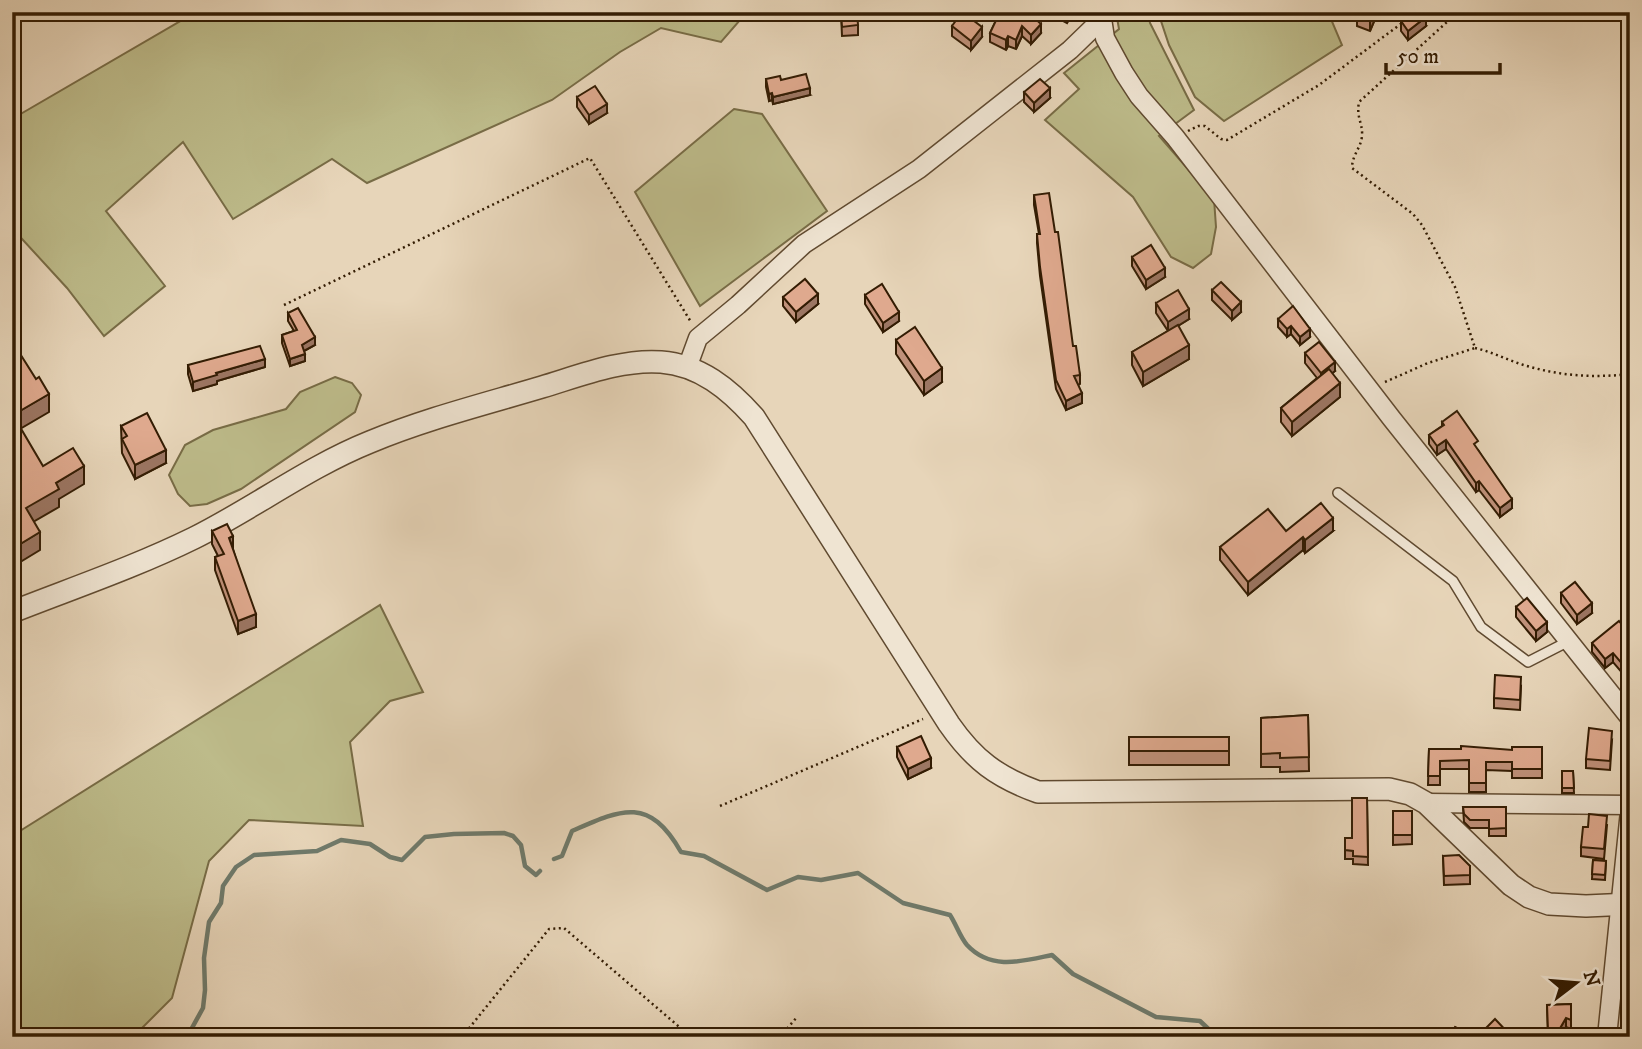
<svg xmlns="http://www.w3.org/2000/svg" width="1642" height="1049" font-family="'IM FELL DW Pica',serif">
	<rect width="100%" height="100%" fill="#e7d5b9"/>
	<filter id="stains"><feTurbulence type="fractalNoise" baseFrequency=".00286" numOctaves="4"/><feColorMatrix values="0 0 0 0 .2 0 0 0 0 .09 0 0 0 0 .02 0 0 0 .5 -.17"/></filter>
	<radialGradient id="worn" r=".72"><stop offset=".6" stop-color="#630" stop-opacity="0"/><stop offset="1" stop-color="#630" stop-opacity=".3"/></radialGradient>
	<g fill="#bdbb8a" stroke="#786c46" stroke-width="2">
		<polygon points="178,12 747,12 721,42 661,28 620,52 552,100 367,183 332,159 233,219 183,142 106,211 165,286 104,336 67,288 12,228 12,119 182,20"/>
		<polygon points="1116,12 1148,12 1150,23 1194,110 1159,136 1214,199 1216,227 1211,254 1193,268 1171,257 1133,197 1045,120 1079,89 1064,73 1119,29"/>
		<polygon points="1158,12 1328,12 1342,45 1224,121 1195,97 1169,45"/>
		<polygon points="734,109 762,114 827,211 700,306 635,192"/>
		<polygon points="335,377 352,383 361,395 355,412 241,489 207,504 190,506 178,494 169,475 185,445 213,430 286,409 300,392"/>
		<polygon points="380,605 423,692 390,701 350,742 363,826 249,820 209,861 172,998 133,1037 12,1037 12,836"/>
	</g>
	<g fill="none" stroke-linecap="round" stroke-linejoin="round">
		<g stroke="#6f7a6b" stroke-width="4.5">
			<path d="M554,859L562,856L572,831C622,809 649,796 681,852L704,856L767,890L798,877L821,880L858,873L903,903L950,915C956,924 960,937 967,945C991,971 1023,961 1052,955L1073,974L1156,1017L1200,1021L1217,1037"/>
			<polyline points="187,1037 203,1008 205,990 204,958 209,922 221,903 223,886 236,867 254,855 317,851 341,840 370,844 390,857 402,860 425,837 454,834 504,833 513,836 521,845 525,866 536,875 540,871"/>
		</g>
		<defs>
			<polyline id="service" points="1338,493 1453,581 1481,627 1528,662 1569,641"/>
			<g id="minor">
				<polyline points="1101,12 1105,38 1124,73 1139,96 1175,137 1392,419 1630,718"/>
				<polyline points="687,368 698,338 738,305 804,244 919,169 1070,50 1102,19"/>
				<polyline points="1426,803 1630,805"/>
				<polyline points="1607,1037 1630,811"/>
			</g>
			<path id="tertiary" d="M12,612C73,588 135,567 194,538C254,508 308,467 370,442C425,419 485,404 542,387C579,376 621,359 661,362C700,365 729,389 754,417L949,724C974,760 997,777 1038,792L1389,789L1410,794L1426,803L1511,885L1529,897L1549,904L1586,906L1630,904"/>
		</defs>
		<use href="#service" stroke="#604a30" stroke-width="12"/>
		<use href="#minor" stroke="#604a30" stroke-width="21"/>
		<use href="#tertiary" stroke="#604a30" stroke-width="24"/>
		<g stroke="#331c03" stroke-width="2.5" stroke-dasharray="2 3.5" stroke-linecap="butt">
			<polyline points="1188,131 1198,126 1205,126 1221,139 1227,140 1319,85 1402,23"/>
			<polyline points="284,305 590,158 691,322"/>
			<path d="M1475,348C1493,352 1509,361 1527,366C1561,376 1595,378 1630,374"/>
			<path d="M1385,382L1428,363L1475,348L1455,287L1422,225L1413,214L1352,168C1352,155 1361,148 1362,136C1363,123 1356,118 1359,102L1447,22L1453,12"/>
			<polyline points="720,806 923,719"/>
			<polyline points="462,1037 549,929 564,928 691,1037"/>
			<polyline points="780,1037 797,1017"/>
		</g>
		<use href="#service" stroke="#efe4d2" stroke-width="9"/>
		<use href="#minor" stroke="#efe4d2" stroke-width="18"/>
		<use href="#tertiary" stroke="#efe4d2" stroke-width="21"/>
	</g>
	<g fill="#c0917a" stroke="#331c03" stroke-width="2">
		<polygon points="841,12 858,25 858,35 842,36"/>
		<polygon points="1000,12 1041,33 1031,44 1022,36 1016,49 1008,46 1006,50 990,42 990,33"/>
		<polygon points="1047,12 1072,12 1067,23"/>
		<polygon points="1357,12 1378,12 1370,31 1357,26"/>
		<polygon points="1401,21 1426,26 1408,40 1401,31"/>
		<polygon points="952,26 982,37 971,50 952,36"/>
		<polygon points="766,79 781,80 810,95 773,104 772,100 769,101 766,87"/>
		<polygon points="1024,92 1050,98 1034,112 1024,102"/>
		<polygon points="577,97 607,113 589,124 577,107"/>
		<polygon points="1034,195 1080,375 1080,384 1078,385 1082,403 1066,410 1056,389 1040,276 1037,243 1037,234 1039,234 1034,205"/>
		<polygon points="1132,257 1165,277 1146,289 1132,266"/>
		<polygon points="1212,290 1241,312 1232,320 1212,300"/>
		<polygon points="865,295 899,321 883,332 865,304"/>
		<polygon points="783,297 818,304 796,322 783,306"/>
		<polygon points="1156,303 1189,319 1178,326 1189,359 1143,386 1132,365 1132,352 1168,331 1156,313"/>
		<polygon points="288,313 315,345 304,351 305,361 290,366 282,343 282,335 294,331 288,321"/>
		<polygon points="1278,319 1310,337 1300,345 1291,334 1287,337 1278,327"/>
		<polygon points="896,340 942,382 924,395 896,354"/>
		<polygon points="1305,353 1335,371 1332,373 1340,397 1292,436 1281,422 1281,408 1317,378 1305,363"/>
		<polygon points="188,365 265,367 217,381 217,384 193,391 188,374"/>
		<polygon points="1442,422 1478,450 1512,508 1500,517 1479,490 1476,492 1446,449 1437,455 1429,444 1429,435 1442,426"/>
		<polygon points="121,426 166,463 135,479 122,453"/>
		<polygon points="212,531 233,549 256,627 238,634 215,570 215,557 218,556 212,544"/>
		<polygon points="1286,531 1333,531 1305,553 1303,550 1248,595 1220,560 1220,547"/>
		<polygon points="1561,593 1592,613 1577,624 1561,603"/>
		<polygon points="1516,607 1547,632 1536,641 1516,617"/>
		<polygon points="1630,635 1630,682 1613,662 1605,668 1592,652 1592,643"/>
		<polygon points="1521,686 1520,710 1494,708 1494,698"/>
		<polygon points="1308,715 1309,771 1280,772 1280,767 1261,767 1261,718"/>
		<rect x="1129" y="737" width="100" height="28"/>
		<polygon points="1612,740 1610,770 1586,768 1586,759"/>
		<polygon points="897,747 931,768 908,779 897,757"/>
		<polygon points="1542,747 1542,778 1512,778 1512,771 1486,770 1486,792 1469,792 1469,769 1440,769 1440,785 1428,785 1429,749 1512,750"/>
		<polygon points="1562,771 1573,771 1574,793 1562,793"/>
		<polygon points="1367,798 1368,865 1353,864 1353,859 1345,859 1345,838 1352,838"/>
		<polygon points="1463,807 1506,807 1506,836 1489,836 1489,828 1470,828 1464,822"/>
		<polygon points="1393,811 1412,811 1412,844 1393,845"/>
		<polygon points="1607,825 1604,859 1581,856 1581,847 1588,827"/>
		<polygon points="1443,856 1470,866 1470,884 1444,885"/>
		<polygon points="1593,860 1606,861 1605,880 1592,879"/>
		<polygon points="1571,1004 1571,1029 1566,1027 1561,1037 1548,1037 1547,1005"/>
	</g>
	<g fill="#9c7663" stroke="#331c03" stroke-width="2">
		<polygon points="1067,12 1072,12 1067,23"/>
		<polygon points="1370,12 1378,12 1370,31"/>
		<polygon points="1426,17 1426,26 1408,40 1408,31"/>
		<polygon points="1041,24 1041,33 1031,44 1031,35"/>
		<polygon points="1022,26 1022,36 1016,49 1016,40"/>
		<polygon points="982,27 982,37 971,50 971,41"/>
		<polygon points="1008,36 1008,46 1006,50 1006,40"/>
		<polygon points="810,88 810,95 773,104 773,97"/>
		<polygon points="1050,88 1050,98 1034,112 1034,103"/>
		<polygon points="772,93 772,100 769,101 769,94"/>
		<polygon points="607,104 607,113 589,124 589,115"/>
		<polygon points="1165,268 1165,277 1146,289 1146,280"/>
		<polygon points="818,294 818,304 796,322 796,312"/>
		<polygon points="1241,302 1241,312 1232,320 1232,311"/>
		<polygon points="1189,309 1189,319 1168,332 1168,322"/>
		<polygon points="899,312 899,321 883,332 883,323"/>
		<polygon points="1291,326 1291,334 1287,337 1287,329"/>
		<polygon points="1310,329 1310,337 1300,345 1300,337"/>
		<polygon points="315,337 315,345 302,352 302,345"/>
		<polygon points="1189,345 1189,359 1143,386 1143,372"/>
		<polygon points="305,354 305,361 290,366 290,359"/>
		<polygon points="265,359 265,367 217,381 217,384 193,391 193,382 216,373"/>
		<polygon points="1335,362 1335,371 1321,382 1321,373"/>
		<polygon points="942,368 942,382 924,395 924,381"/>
		<polygon points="1340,383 1340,397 1292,436 1292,422"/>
		<polygon points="1082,393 1082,403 1066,410 1066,401"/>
		<polygon points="49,394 49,412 13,433 13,415"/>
		<polygon points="1446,440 1446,449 1437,455 1437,446"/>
		<polygon points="166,450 166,463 135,479 135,465"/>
		<polygon points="84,466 84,484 59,499 59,507 26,526 26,508 56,483"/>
		<polygon points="1479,481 1479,490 1476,492 1476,483"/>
		<polygon points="1512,499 1512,508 1500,517 1500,508"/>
		<polygon points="1333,518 1333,531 1305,553 1305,540"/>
		<polygon points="40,532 40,550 12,567 12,549"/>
		<polygon points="233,536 233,549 229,538"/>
		<polygon points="1303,537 1303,550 1248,595 1248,582"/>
		<polygon points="1592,603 1592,613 1577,624 1577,615"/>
		<polygon points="256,614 256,627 238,634 238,621"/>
		<polygon points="1547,622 1547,632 1536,641 1536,631"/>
		<polygon points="1613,653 1613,662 1605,668 1605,659"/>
		<polygon points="931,758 931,768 908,779 908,769"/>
		<polygon points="1566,1018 1566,1027 1561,1037 1559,1037 1559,1030"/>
	</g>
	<g fill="#dfa98e" stroke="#331c03" stroke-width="2">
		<polygon points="841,12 857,12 858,25 842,27"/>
		<polygon points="962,12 982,27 971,41 952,26"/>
		<polygon points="1000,12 1010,12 1025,19 1030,14 1041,24 1031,35 1022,26 1016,40 1008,36 1006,40 990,33"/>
		<polygon points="1413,12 1422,12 1426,17 1408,31 1401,21"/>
		<polygon points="806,74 810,88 773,97 772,93 769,94 766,79 780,76 781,80"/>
		<polygon points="1040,79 1050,88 1034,103 1024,92"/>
		<polygon points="595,86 607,104 589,115 577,97"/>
		<polygon points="1049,193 1055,232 1058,232 1073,346 1076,346 1080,375 1074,376 1082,393 1066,401 1056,380 1040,267 1037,234 1040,234 1034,195"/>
		<polygon points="1151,245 1165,268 1146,280 1132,257"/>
		<polygon points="805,279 818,294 796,312 783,297"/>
		<polygon points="1221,282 1241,302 1232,311 1212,290"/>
		<polygon points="882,284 899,312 883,323 865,295"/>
		<polygon points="1178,290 1189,309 1168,322 1156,303"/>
		<polygon points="1293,306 1310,329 1300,337 1291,326 1287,329 1278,319"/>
		<polygon points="298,308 315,337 302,345 305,354 290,359 282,335 297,330 288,313"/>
		<polygon points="1178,325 1189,345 1143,372 1132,352"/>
		<polygon points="915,327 942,368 924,381 896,340"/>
		<polygon points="12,341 36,379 39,377 49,394 13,415 43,466 73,448 84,466 56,483 59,489 26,508 40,532 12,549"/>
		<polygon points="1319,342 1335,362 1321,373 1305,353"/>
		<polygon points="260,346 265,359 216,373 217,375 193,382 188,365"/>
		<polygon points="1329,369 1340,383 1292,422 1281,408"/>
		<polygon points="1457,411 1478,441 1474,444 1512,499 1500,508 1479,481 1476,483 1446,440 1437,446 1429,435 1444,425 1442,422"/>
		<polygon points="147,413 166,450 135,465 122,439 127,436 121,426"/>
		<polygon points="1321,503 1333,518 1305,540 1303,537 1248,582 1220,547 1268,509 1286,531"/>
		<polygon points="227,524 233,536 229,538 256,614 238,621 215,557 224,554 212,531"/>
		<polygon points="1575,582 1592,603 1577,615 1561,593"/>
		<polygon points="1527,598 1547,622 1536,631 1516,607"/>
		<polygon points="1619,621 1630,635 1630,673 1613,653 1605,659 1592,643"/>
		<polygon points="1495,675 1521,677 1520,700 1494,698"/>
		<polygon points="1308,715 1309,757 1280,758 1280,753 1261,754 1261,718"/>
		<polygon points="1589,728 1612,731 1610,761 1586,759"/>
		<polygon points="921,736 931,758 908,769 897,747"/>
		<rect x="1129" y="737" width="100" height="14"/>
		<polygon points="1461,746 1512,750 1512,747 1542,747 1542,769 1512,769 1512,762 1486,762 1486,783 1469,783 1469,760 1440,761 1440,776 1428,776 1429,749 1461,749"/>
		<polygon points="1562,771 1573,771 1574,788 1562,788"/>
		<polygon points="1352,798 1367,798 1368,857 1353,856 1353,851 1345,850 1345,838 1352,838"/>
		<polygon points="1463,807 1506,807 1506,828 1489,829 1489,820 1470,820 1464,814"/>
		<rect x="1393" y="811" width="19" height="24"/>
		<polygon points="1589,814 1607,816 1604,849 1581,847 1583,827 1588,827"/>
		<polygon points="1459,855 1470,866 1470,875 1444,876 1443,856"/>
		<polygon points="1593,860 1606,861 1605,875 1592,874"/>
		<polygon points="1571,1004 1571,1020 1566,1018 1559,1030 1548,1030 1547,1005"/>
		<polygon points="1495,1019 1512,1037 1478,1036"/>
		<polygon points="1455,1027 1472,1036 1472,1037 1450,1037"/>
	</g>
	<rect width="1642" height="1049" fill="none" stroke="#e7d5b9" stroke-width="42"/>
	<rect x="14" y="14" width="1614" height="1021" fill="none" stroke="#331c03" stroke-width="3.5"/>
	<rect x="21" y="21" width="1600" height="1007" fill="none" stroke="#331c03" stroke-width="2"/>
	<g transform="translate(1576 983) rotate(74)" stroke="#efe4d2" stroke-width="5" paint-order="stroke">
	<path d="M0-5L12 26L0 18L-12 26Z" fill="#331c03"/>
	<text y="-10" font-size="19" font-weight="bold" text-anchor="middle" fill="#331c03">N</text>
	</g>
	<path d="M1386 63v10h114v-10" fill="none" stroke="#331c03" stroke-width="3.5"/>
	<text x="1397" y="63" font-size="21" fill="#331c03" stroke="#efe4d2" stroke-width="5" paint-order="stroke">50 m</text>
	<rect width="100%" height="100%" filter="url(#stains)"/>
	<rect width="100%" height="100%" fill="url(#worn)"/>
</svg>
